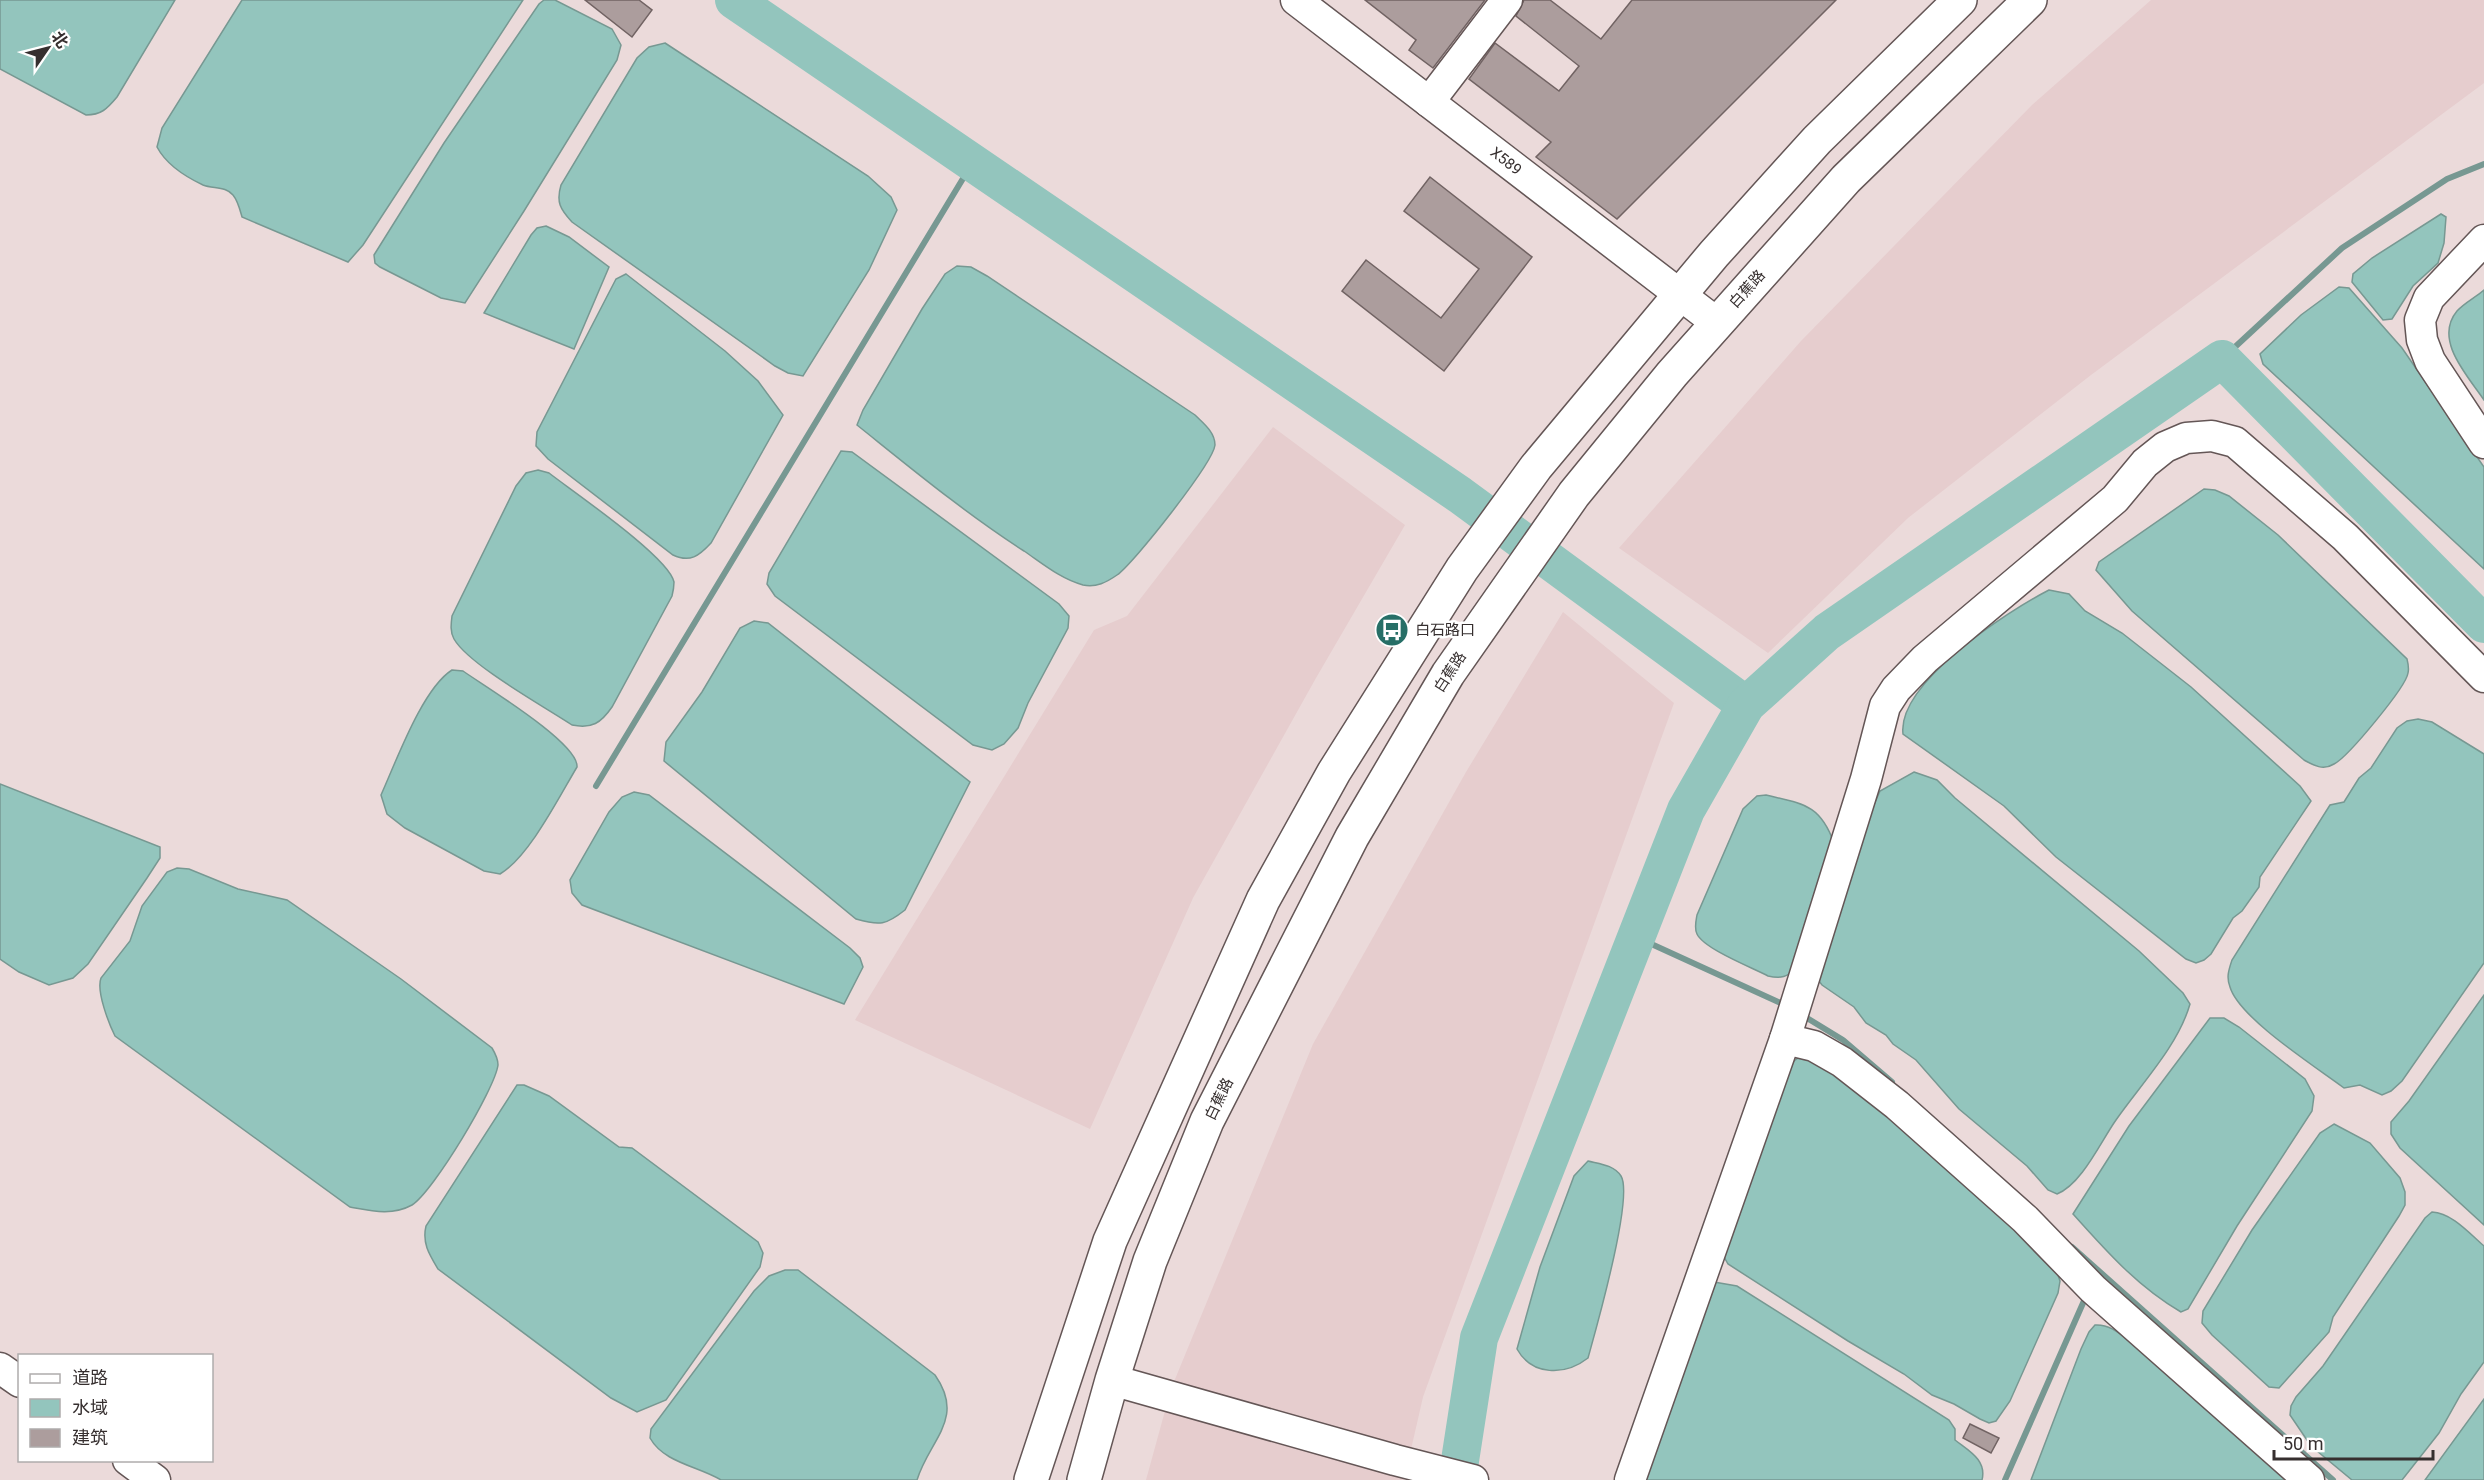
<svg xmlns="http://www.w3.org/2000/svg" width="2484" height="1480" font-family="Roboto,'Noto Sans SC',sans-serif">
	<rect width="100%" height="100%" fill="#ebdada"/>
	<g fill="#e6cdce">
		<polygon points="2151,0 2484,0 2484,83 2091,375 1908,518 1768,653 1619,548 1801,341 2032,105"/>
		<polygon points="1273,427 1405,525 1316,678 1193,898 1090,1129 855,1020 1094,630 1127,616"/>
		<polygon points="1563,612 1674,703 1423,1397 1404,1480 1146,1480 1171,1389 1313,1044 1466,772"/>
	</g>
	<g fill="#93c5bd" stroke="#779892" stroke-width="1.5">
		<path d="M0,0H175L117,97C107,109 101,115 86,115L0,69Z"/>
		<path d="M242,0H523L363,245L348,262L242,217C240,210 238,201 233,195C226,186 213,189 203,185C186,177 166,164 157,147L162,128Z"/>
		<polygon points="544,0 555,0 612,29 621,45 617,60 524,211 465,303 441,298 380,267 375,263 374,255 444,143 539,4"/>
		<path d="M665,43L868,176L891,197L897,210L869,270L803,376L788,373L775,366L572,222C560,209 556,202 561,185L637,58L649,47Z"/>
		<polygon points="2441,214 2446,217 2444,243 2438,263 2413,286 2392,319 2383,320 2352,282 2353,274 2372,258"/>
		<polygon points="546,226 569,237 609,267 574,349 484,313 531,235 537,228"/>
		<path d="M957,266L971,267L987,276L1195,415C1203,423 1215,432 1215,445C1213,463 1134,563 1117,575C1107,582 1096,588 1083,585C1061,579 1043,564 1024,551C965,513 912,469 857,425L863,410L922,309L945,274Z"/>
		<path d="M626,274L725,351L758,381L783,415L711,543C699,556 690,563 673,555L548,459L536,446L537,432L616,279Z"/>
		<polygon points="2339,287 2349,288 2402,348 2484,467 2484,569 2263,364 2260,354 2301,315"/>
		<path d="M2484,290V400C2468,376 2433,340 2457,311C2464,303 2476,297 2484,290Z"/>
		<polygon points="841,451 852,452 1059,604 1069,616 1068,628 1028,703 1018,728 1004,744 992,750 973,745 775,596 767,584 769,573"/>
		<path d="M538,470L549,473C572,491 669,557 674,582C674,586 673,592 672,596L612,707C601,723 592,729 572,725C545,707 469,665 454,639C450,632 451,624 452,616L516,486L526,473Z"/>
		<path d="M2204,489L2215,490L2229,496L2278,535L2407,659C2408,663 2409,669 2408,673C2406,687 2348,757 2334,764C2323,771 2313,765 2304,760L2132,611L2096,570L2099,562Z"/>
		<path d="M2049,590L2069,594L2085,611L2122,633L2191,687L2300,786L2311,801L2260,877L2259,887L2242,911L2233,918L2211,954L2204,960L2196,963L2186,959L2056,857L2004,806L1903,734C1897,683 2008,611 2049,590Z"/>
		<path d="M754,621L768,623L970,782L905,910C886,925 880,926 856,919L664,761L666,742L702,692L740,628Z"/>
		<path d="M452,670L463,671C484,686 579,743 577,767C559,797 529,857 500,874L484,871L405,828L387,814L381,795C396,762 422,689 452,670Z"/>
		<path d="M2418,719L2432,722L2484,754V963L2402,1081L2391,1091L2382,1095L2360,1085L2344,1088C2316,1067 2239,1018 2230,987C2226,977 2229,969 2232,960L2330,805L2344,802L2359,778L2371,768L2397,728L2407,721Z"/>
		<path d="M1914,772L1937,780L1955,798L2139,951L2183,993L2190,1004C2178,1046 2141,1084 2116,1120C2101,1141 2082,1184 2057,1194L2048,1190L2027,1166L1959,1109L1916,1060L1893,1044L1886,1035L1866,1023L1854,1007L1822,985L1816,977L1849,861L1880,791Z"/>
		<polygon points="0,784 160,847 160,858 147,878 88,964 73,978 49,985 19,972 0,959"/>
		<polygon points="634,792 649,795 850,948 860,958 863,967 844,1004 582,905 572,893 570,880 609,812 622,797"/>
		<path d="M1766,795C1803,804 1820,804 1834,843L1797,968C1787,977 1781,979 1768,976C1753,968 1704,949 1697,934C1694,928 1696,921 1697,915L1743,809L1757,796Z"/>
		<path d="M177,868L189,869L238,889L287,900L401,979L492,1048C495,1053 498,1059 498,1065C495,1089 433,1192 412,1205C392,1216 372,1211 350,1207L115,1036C109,1024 96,991 101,978L130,941L142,906L167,872Z"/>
		<polygon points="2484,995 2484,1225 2400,1148 2391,1134 2391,1122 2409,1101"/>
		<path d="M2210,1018H2224L2239,1027L2305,1079L2314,1096L2312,1111L2237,1226L2188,1309L2181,1312C2138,1287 2106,1251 2073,1214L2129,1126Z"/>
		<polygon points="1801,1056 1838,1071 2013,1224 2055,1266 2060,1281 2058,1293 2010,1401 1996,1421 1989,1423 1980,1419 1954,1404 1932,1395 1904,1374 1848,1341 1728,1264 1719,1248 1781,1085 1794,1061"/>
		<path d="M524,1085L549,1096L619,1147L632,1148L758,1242L763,1253L760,1267L666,1400L637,1412L611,1398L438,1269C429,1254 422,1243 426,1226L517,1085Z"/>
		<polygon points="2334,1124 2370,1143 2400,1178 2405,1192 2405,1205 2399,1216 2333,1317 2329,1332 2279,1388 2269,1387 2212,1335 2202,1323 2203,1311 2252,1230 2320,1133"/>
		<path d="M1588,1161C1600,1164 1614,1165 1621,1176C1634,1197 1596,1329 1588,1358C1565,1376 1532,1376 1517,1349L1540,1267L1574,1176Z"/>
		<path d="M2432,1212C2452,1213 2469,1233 2484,1246V1362L2461,1394L2439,1433L2402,1480H2352L2311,1446L2290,1415L2291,1406L2296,1397L2323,1366L2425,1218Z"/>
		<path d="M785,1270H798L935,1375C966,1419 929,1440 917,1480H721C698,1466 664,1463 650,1438L651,1429L754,1291L769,1276Z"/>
		<path d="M1714,1282L1737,1286L1949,1420L1955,1429V1440C1969,1451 1987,1460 1982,1480H1646L1643,1471Z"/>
		<path d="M2095,1325C2111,1324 2121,1335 2133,1344L2293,1480H2031L2081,1349L2089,1332Z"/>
		<polygon points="2484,1399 2484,1480 2425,1480"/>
	</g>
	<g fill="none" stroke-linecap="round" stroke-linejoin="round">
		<g stroke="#779892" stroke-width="6">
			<polyline points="2222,359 2342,248 2447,179 2484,164"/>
			<polyline points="596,786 973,162"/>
			<polyline points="1636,937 1785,1005"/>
			<polyline points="1802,1015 1843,1040 1892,1082"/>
			<polyline points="2072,1247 2333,1480"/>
			<polyline points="2005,1480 2087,1294"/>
		</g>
		<g stroke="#93c5bd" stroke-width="38">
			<polyline points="734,0 1460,495 1746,705"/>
			<polyline points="1457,1480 1479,1338 1686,810 1746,705 1827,632 2222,359 2484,624"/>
		</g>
	</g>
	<g fill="#ac9d9d" stroke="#716363" stroke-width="1.5">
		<polygon points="585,0 639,0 652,10 632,37"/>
		<polygon points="1365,0 1485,0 1433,68 1409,50 1416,40"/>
		<polygon points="1524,0 1550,0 1601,39 1632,0 1836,0 1617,219 1536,157 1551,142 1469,79 1495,43 1559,91 1579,66 1516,16"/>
		<polygon points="1430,177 1532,257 1444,371 1342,291 1366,260 1441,318 1479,269 1404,211"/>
		<polygon points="1970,1424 1999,1438 1991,1453 1963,1438"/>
	</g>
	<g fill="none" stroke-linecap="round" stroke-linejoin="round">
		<defs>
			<g id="minor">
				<polyline points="1296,0 1717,323"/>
				<polyline points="1429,102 1507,0"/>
				<polyline points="2484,240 2429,298 2420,320 2422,340 2430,361 2484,443"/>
				<polyline points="1785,1039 1814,1046 1842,1062 1897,1105 2025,1219 2093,1289 2309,1480"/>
				<polyline points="0,1368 20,1382"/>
				<polyline points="1112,1380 1395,1460 1473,1480"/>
				<polyline points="128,1460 155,1480"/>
				<polyline points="1630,1480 1785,1039 1866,779 1885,706 1896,689 1925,659 2115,499 2145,463 2165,447 2186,438 2212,436 2235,442 2345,537 2484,677"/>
			</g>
			<g id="major">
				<polyline points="1031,1480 1110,1241 1263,900 1334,772 1462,569 1536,467 1714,254 1817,140 1960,0"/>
				<polyline points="1084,1480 1112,1380 1150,1261 1207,1121 1352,837 1448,674 1574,494 1672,374 1846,179 2030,0"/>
			</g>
		</defs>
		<use href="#minor" stroke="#645656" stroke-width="33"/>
		<use href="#major" stroke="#645656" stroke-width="36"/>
		<use href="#minor" stroke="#fff" stroke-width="30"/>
		<use href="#major" stroke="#fff" stroke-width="33"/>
	</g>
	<defs>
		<symbol id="bus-disc" viewBox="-11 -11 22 22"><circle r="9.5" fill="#276f67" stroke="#fff"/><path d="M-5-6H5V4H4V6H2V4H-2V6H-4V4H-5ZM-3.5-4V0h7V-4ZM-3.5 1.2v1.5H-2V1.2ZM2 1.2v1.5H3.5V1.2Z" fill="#fff"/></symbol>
	</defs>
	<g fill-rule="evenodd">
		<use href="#bus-disc" x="1373" y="611" width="38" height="38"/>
	</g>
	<g text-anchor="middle" stroke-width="5" stroke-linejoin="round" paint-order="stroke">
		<g font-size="15" fill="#362f2f" stroke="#fff">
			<text transform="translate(1506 161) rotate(38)" y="5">X589</text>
			<text transform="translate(1747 289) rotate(-48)" y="5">白蕉路</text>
			<text transform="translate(1450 672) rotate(-57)" y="5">白蕉路</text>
			<text transform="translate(1219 1099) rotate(-64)" y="5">白蕉路</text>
		</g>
		<g font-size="15" fill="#362f2f" stroke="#fff" text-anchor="start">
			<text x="1415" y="635">白石路口</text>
		</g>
	</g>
	<rect x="18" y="1354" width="195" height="108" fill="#ffffff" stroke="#afacac" stroke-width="1.5"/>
	<rect x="30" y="1374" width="30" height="9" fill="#ffffff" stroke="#afacac" stroke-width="1.5"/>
	<text x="72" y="1384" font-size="18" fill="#362f2f">道路</text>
	<rect x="30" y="1399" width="30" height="18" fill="#93c5bd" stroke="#afacac" stroke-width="1.5"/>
	<text x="72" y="1414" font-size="18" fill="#362f2f">水域</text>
	<rect x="30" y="1429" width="30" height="18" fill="#ac9d9d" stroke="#afacac" stroke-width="1.5"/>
	<text x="72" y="1444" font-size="18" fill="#362f2f">建筑</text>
	<g transform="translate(48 48) rotate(55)" stroke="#ffffff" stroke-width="4.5" paint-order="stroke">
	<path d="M0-4.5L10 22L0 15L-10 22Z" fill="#362f2f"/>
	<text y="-9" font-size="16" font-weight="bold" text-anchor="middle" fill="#362f2f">北</text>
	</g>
	<path d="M2274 1450v9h159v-9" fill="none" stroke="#362f2f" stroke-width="3"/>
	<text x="2283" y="1450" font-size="18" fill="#362f2f" stroke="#ffffff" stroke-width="4.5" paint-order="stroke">50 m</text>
</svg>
